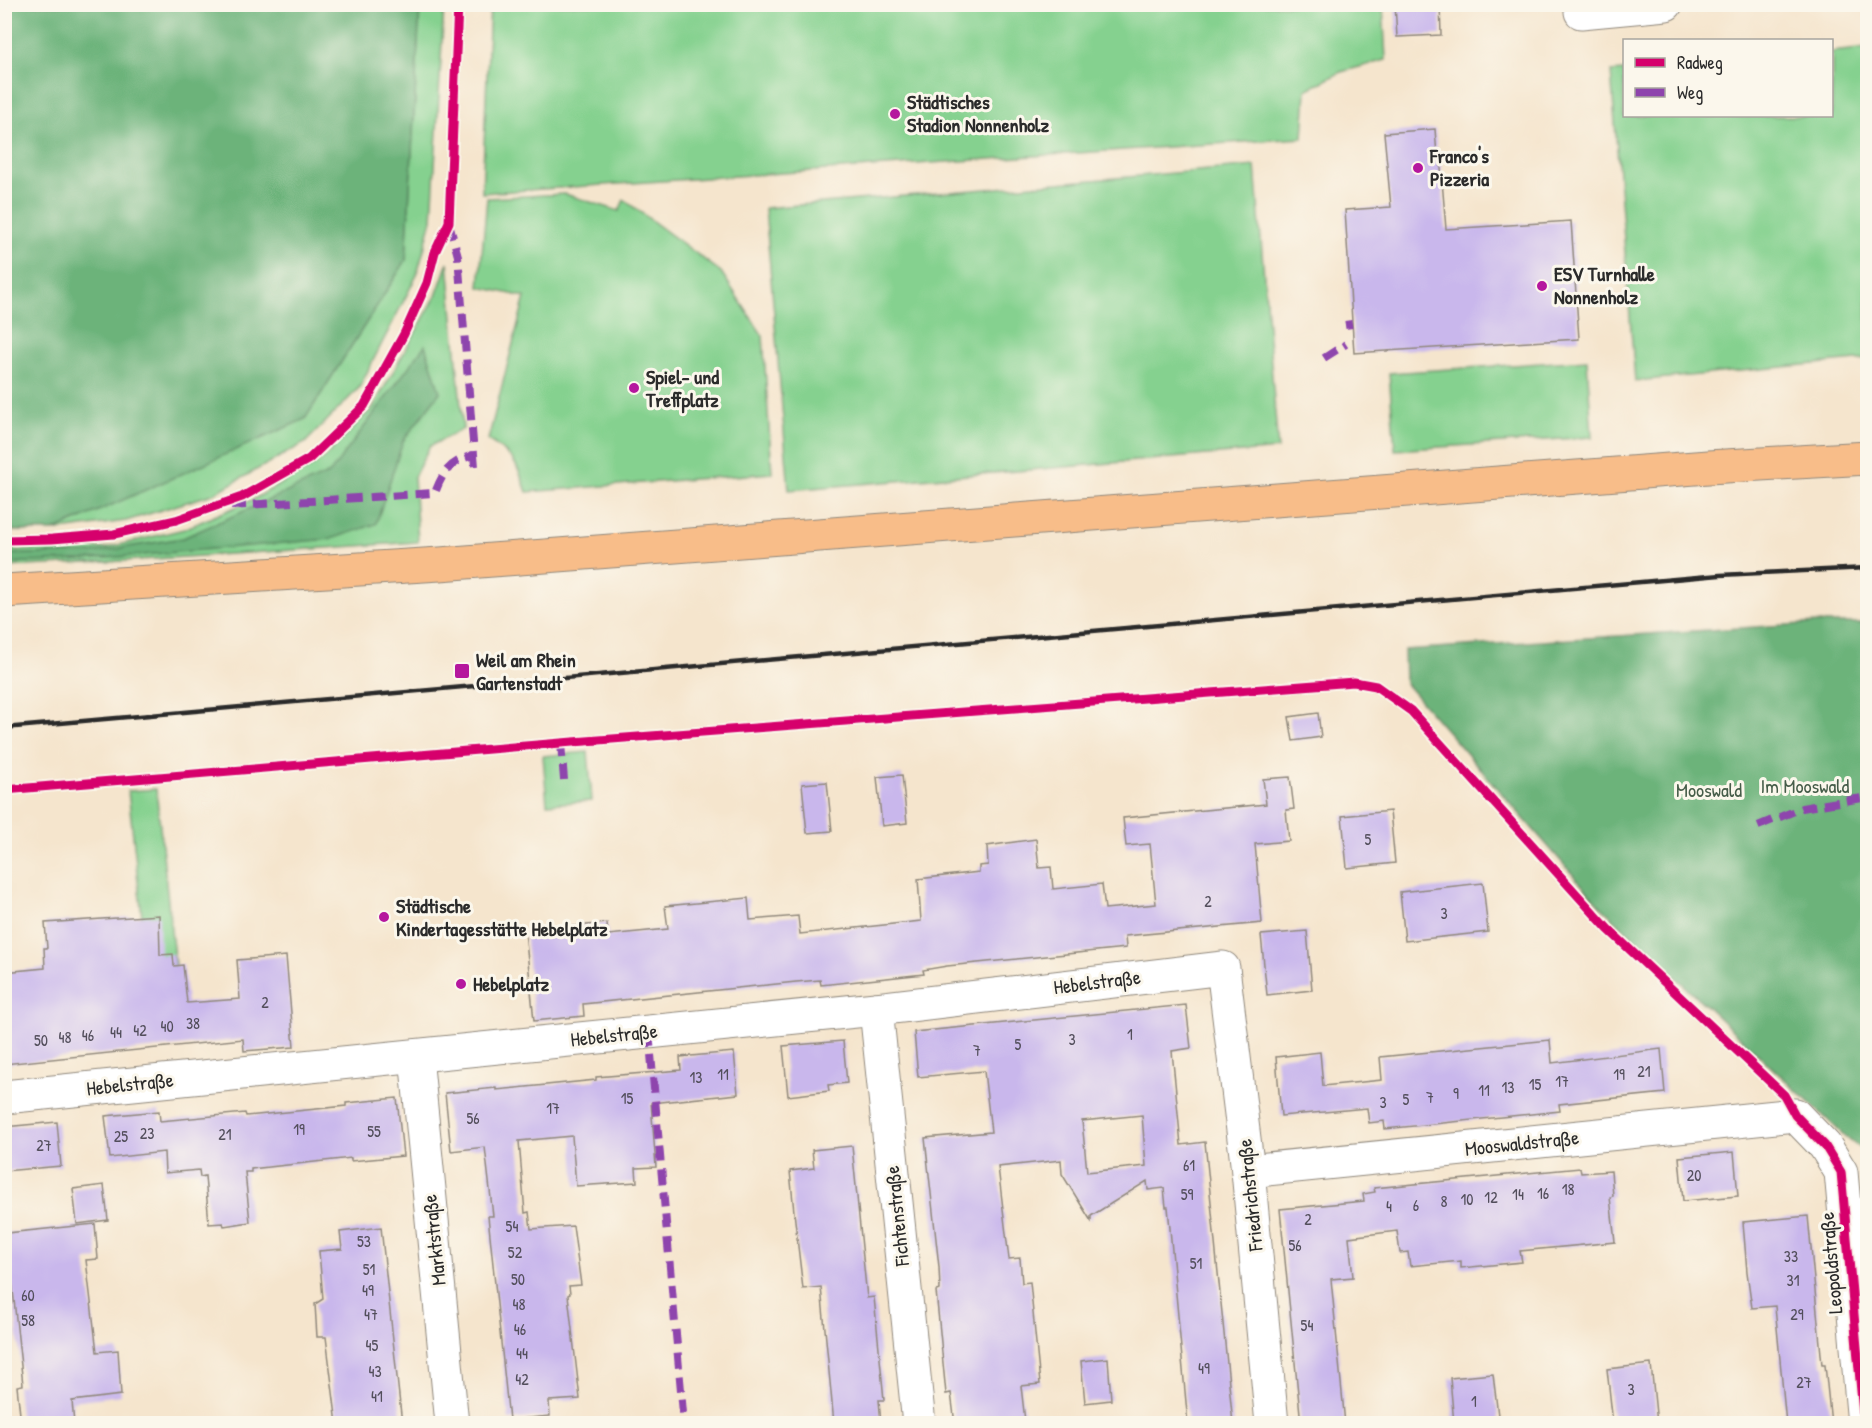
<svg xmlns="http://www.w3.org/2000/svg" width="1872" height="1428" font-family="'Patrick Hand',sans-serif">
	<rect width="100%" height="100%" fill="#fbf7ec"/>
	<filter id="ink" filterUnits="userSpaceOnUse"><feTurbulence type="fractalNoise" baseFrequency=".0167" numOctaves="2"/><feDisplacementMap in="SourceGraphic" scale="12" xChannelSelector="R" yChannelSelector="G"/><feConvolveMatrix kernelMatrix="1 2 1 2 8 2 1 2 1" color-interpolation-filters="sRGB"/></filter>
	<filter id="wash" filterUnits="userSpaceOnUse"><feTurbulence type="fractalNoise" baseFrequency=".008" numOctaves="4" result="noise"/><feDisplacementMap in="SourceGraphic" scale="24" xChannelSelector="R" yChannelSelector="G"/><feGaussianBlur stdDeviation="1.35" result="paint"/><feColorMatrix in="noise" values="0 0 0 0 0 0 0 0 0 0 0 0 0 0 0 0 0 1.4 0 .05"/><feComposite in="paint" operator="in"/></filter>
	<g filter="url(#wash)">
		<rect width="100%" height="100%" fill="#f5e5cd"/>
		<g fill="#85d18f" stroke="#587e5d" stroke-width="1.5">
			<polygon points="420,5 444,5 432,220 417,275 359,388 305,443 213,494 126,521 53,531 305,419 406,260"/>
			<polygon points="490,5 1383,5 1386,60 1341,72 1306,90 1303,138 482,193"/>
			<polygon points="1867,48 1867,359 1635,381 1611,72 1624,71 1624,116 1832,116 1832,52"/>
			<polygon points="1255,166 1278,449 789,490 765,208"/>
			<path d="M565,194L619,211L624,200L721,272L763,336L772,473L527,492C516,462 516,458 488,440L525,297L479,287L487,198Z"/>
			<polygon points="448,262 463,429 430,446 414,477 418,542 107,562 5,567 4,550 106,548 184,529 254,499 322,460 373,407 436,296"/>
			<polygon points="1587,360 1592,437 1395,450 1389,373"/>
			<polygon points="588,752 592,801 547,804 543,756"/>
			<polygon points="156,789 179,1004 152,1007 128,791"/>
		</g>
		<g fill="#6cb37a" stroke="#4c6f52" stroke-width="1.5">
			<polygon points="4,5 420,5 406,260 305,419 53,531 5,531"/>
			<polygon points="425,345 440,392 403,441 376,524 331,539 83,560 5,563 5,554 90,553 183,538 330,473"/>
			<polygon points="1818,623 1867,623 1867,1154 1848,1139 1602,908 1405,683 1404,650"/>
		</g>
		<g id="blocks">
			<g fill="#c9b7ec" fill-rule="evenodd">
				<polygon points="1395,4 1440,4 1441,35 1397,37"/>
				<polygon points="1435,129 1437,156 1440,156 1446,229 1571,221 1579,339 1354,353 1345,210 1391,207 1384,133"/>
				<polygon points="1318,713 1321,737 1293,741 1289,717"/>
				<polygon points="902,775 907,823 882,826 877,777"/>
				<polygon points="1290,777 1294,809 1286,810 1289,841 1255,844 1262,923 1125,936 1126,948 947,966 923,970 924,974 821,985 820,980 796,982 583,1004 584,1016 534,1021 525,931 607,923 608,935 668,929 665,906 748,898 750,920 798,916 800,934 921,921 918,879 979,872 979,866 988,865 987,846 1036,839 1039,868 1051,867 1053,889 1102,884 1105,909 1156,904 1150,844 1126,846 1123,818 1266,804 1263,779"/>
				<polygon points="827,782 832,831 807,833 802,784"/>
				<polygon points="1390,811 1395,863 1347,868 1342,816"/>
				<polygon points="1483,883 1488,932 1405,941 1400,892"/>
				<polygon points="159,915 160,955 173,954 174,966 183,965 187,1003 240,999 237,960 286,956 294,1047 244,1051 243,1039 4,1064 4,972 45,968 44,948 47,948 45,923"/>
				<polygon points="1307,931 1312,990 1267,995 1261,935"/>
				<path d="M1186,1005L1191,1048L1172,1051L1181,1145L1205,1142L1233,1424H1188L1168,1207H1166L1164,1188L1148,1190L1147,1181L1091,1216V1221L1062,1174L1061,1160L998,1167L1009,1259L1020,1258L1022,1283L1030,1282L1040,1384L1021,1386L1025,1421L1004,1424H955L951,1393L946,1394L936,1291L940,1290L939,1267L925,1138L991,1132L984,1071L918,1077L914,1032ZM1142,1115L1146,1166L1087,1172L1082,1121Z"/>
				<polygon points="1550,1040 1552,1063 1661,1049 1665,1093 1559,1104 1560,1111 1385,1129 1384,1121 1369,1123 1367,1108 1281,1116 1276,1057 1320,1052 1323,1086 1382,1080 1380,1057"/>
				<polygon points="843,1041 847,1083 828,1085 829,1091 788,1096 783,1046"/>
				<polygon points="734,1052 738,1094 651,1103 656,1167 636,1168 637,1182 576,1186 572,1136 519,1141 525,1213 529,1212 531,1229 573,1226 581,1285 569,1286 570,1294 568,1295 580,1399 549,1401 550,1416 509,1420 488,1216 493,1216 485,1147 451,1151 445,1093 496,1088 496,1090 596,1080 596,1077 681,1070 680,1057"/>
				<polygon points="397,1098 403,1156 351,1161 351,1158 251,1169 251,1172 245,1172 250,1222 224,1226 223,1223 209,1224 205,1176 200,1177 199,1170 165,1173 164,1152 110,1158 105,1116 159,1111 160,1121 245,1113 246,1116 346,1106 346,1103"/>
				<polygon points="57,1122 61,1166 4,1171 4,1127"/>
				<polygon points="852,1146 867,1298 874,1297 884,1400 879,1400 881,1424 834,1424 821,1287 803,1289 794,1212 790,1171 814,1168 812,1150"/>
				<polygon points="1734,1152 1738,1196 1683,1201 1679,1157"/>
				<polygon points="1580,1168 1581,1173 1611,1171 1613,1196 1610,1197 1615,1242 1520,1251 1522,1262 1461,1268 1461,1261 1410,1266 1408,1252 1400,1253 1397,1231 1349,1237 1353,1277 1331,1279 1345,1424 1301,1424 1280,1209 1364,1201 1363,1194 1375,1192 1374,1188"/>
				<polygon points="104,1185 108,1220 77,1224 73,1189"/>
				<polygon points="1808,1216 1822,1365 1825,1365 1831,1424 1786,1424 1775,1306 1752,1308 1747,1272 1743,1222"/>
				<polygon points="95,1224 98,1259 86,1260 97,1352 118,1350 121,1395 72,1401 74,1424 21,1424 17,1386 23,1385 7,1233"/>
				<polygon points="381,1227 402,1424 337,1424 326,1337 317,1337 315,1304 323,1299 319,1251 342,1249 340,1232"/>
				<polygon points="1108,1358 1111,1400 1085,1403 1081,1361"/>
				<polygon points="1651,1364 1657,1424 1613,1424 1607,1369"/>
				<polygon points="1493,1374 1499,1424 1454,1424 1450,1378"/>
			</g>
		</g>
	</g>
	<g filter="url(#ink)">
		<use href="#blocks" fill-opacity="0" stroke="#90887c" stroke-width="1.5"/>
		<g fill="none" stroke-linecap="round" stroke-linejoin="round">
			<defs>
				<g id="minor">
					<polyline points="1581,4 1581,12 1666,4"/>
					<polyline points="876,1009 919,1424"/>
					<polyline points="416,1056 452,1424"/>
					<polyline points="4,1097 876,1009 1223,968 1248,1171 1272,1424"/>
					<polyline points="1248,1171 1795,1115 1825,1146 1841,1172 1864,1424"/>
				</g>
				<polyline id="major" points="4,591 440,564 1708,467 1868,458"/>
			</defs>
			<use href="#minor" stroke="#90887c" stroke-width="35"/>
			<use href="#major" stroke="#90887c" stroke-width="35"/>
			<use href="#minor" stroke="#fff" stroke-width="33"/>
			<use href="#major" stroke="#f8bd89" stroke-width="33"/>
			<polyline stroke="#2b2b2b" stroke-width="4.5" points="4,728 1720,575 1868,568"/>
			<g stroke="#8e44ad" stroke-width="8" stroke-dasharray="15 8" stroke-linecap="butt">
				<polyline points="449,223 458,256 475,467"/>
				<polyline points="1345,325 1352,324"/>
				<polyline points="1324,358 1346,344"/>
				<path d="M231,506L435,493C443,471 451,461 474,455"/>
				<polyline points="561,743 564,780"/>
				<polyline points="1758,826 1802,808 1868,797"/>
				<polyline points="649,1032 684,1424"/>
			</g>
			<defs>
				<g id="cycleway">
					<polyline points="4,540 52,539 114,534 176,520 242,497 309,459 364,406 404,334 427,283 435,252 449,222 458,4"/>
					<polyline points="4,790 573,742 1354,682 1376,686 1411,711 1608,929 1784,1095 1795,1115 1825,1146 1841,1172 1864,1424"/>
				</g>
			</defs>
			<use href="#cycleway" stroke="#fbf7ec" stroke-width="13"/>
			<use href="#cycleway" stroke="#d6006c" stroke-width="9"/>
		</g>
	</g>
	<g fill="#b5179e" stroke="#fbf7ec" stroke-width="2">
		<circle cx="895" cy="114" r="6"/>
		<circle cx="1418" cy="168" r="6"/>
		<circle cx="1542" cy="286" r="6"/>
		<circle cx="634" cy="388" r="6"/>
		<rect x="454" y="663" width="16" height="16" rx="3"/>
		<circle cx="384" cy="917" r="6"/>
		<circle cx="461" cy="984" r="6"/>
	</g>
	<g text-anchor="middle" stroke-width="6" stroke-linejoin="round" paint-order="stroke">
		<g font-size="16" fill="#524e5b">
			<text x="1368" y="845">5</text>
			<text x="1208" y="907">2</text>
			<text x="1444" y="919">3</text>
			<text x="265" y="1008">2</text>
			<text x="193" y="1029">38</text>
			<text x="167" y="1032">40</text>
			<text x="140" y="1036">42</text>
			<text x="116" y="1038">44</text>
			<text x="1130" y="1040">1</text>
			<text x="88" y="1041">46</text>
			<text x="65" y="1043">48</text>
			<text x="1072" y="1045">3</text>
			<text x="41" y="1046">50</text>
			<text x="1018" y="1050">5</text>
			<text x="977" y="1056">7</text>
			<text x="1644" y="1077">21</text>
			<text x="723" y="1080">11</text>
			<text x="1619" y="1080">19</text>
			<text x="696" y="1083">13</text>
			<text x="1562" y="1087">17</text>
			<text x="1535" y="1090">15</text>
			<text x="1508" y="1093">13</text>
			<text x="1484" y="1096">11</text>
			<text x="1456" y="1099">9</text>
			<text x="1430" y="1103">7</text>
			<text x="627" y="1104">15</text>
			<text x="1406" y="1105">5</text>
			<text x="1383" y="1108">3</text>
			<text x="553" y="1114">17</text>
			<text x="473" y="1124">56</text>
			<text x="299" y="1135">19</text>
			<text x="374" y="1137">55</text>
			<text x="147" y="1139">23</text>
			<text x="225" y="1140">21</text>
			<text x="121" y="1142">25</text>
			<text x="44" y="1151">27</text>
			<text x="1189" y="1171">61</text>
			<text x="1694" y="1181">20</text>
			<text x="1568" y="1195">18</text>
			<text x="1543" y="1199">16</text>
			<text x="1187" y="1200">59</text>
			<text x="1518" y="1200">14</text>
			<text x="1491" y="1203">12</text>
			<text x="1467" y="1205">10</text>
			<text x="1444" y="1207">8</text>
			<text x="1416" y="1211">6</text>
			<text x="1389" y="1212">4</text>
			<text x="1308" y="1225">2</text>
			<text x="512" y="1232">54</text>
			<text x="364" y="1247">53</text>
			<text x="1295" y="1251">56</text>
			<text x="515" y="1258">52</text>
			<text x="1791" y="1262">33</text>
			<text x="1196" y="1269">51</text>
			<text x="369" y="1275">51</text>
			<text x="518" y="1285">50</text>
			<text x="1793" y="1286">31</text>
			<text x="368" y="1296">49</text>
			<text x="28" y="1301">60</text>
			<text x="519" y="1310">48</text>
			<text x="371" y="1320">47</text>
			<text x="1797" y="1320">29</text>
			<text x="28" y="1326">58</text>
			<text x="1307" y="1331">54</text>
			<text x="520" y="1335">46</text>
			<text x="372" y="1351">45</text>
			<text x="522" y="1359">44</text>
			<text x="1204" y="1374">49</text>
			<text x="375" y="1377">43</text>
			<text x="522" y="1385">42</text>
			<text x="1804" y="1388">27</text>
			<text x="1631" y="1395">3</text>
			<text x="377" y="1402">41</text>
			<text x="1474" y="1407">1</text>
		</g>
		<g font-size="20" font-weight="bold" fill="#2b2b2b" stroke="#fbf7ec" text-anchor="start">
			<text x="907" y="109">Städtisches<tspan x="907" dy="23">Stadion Nonnenholz</tspan></text>
			<text x="1430" y="163">Franco's<tspan x="1430" dy="23">Pizzeria</tspan></text>
			<text x="1554" y="281">ESV Turnhalle<tspan x="1554" dy="23">Nonnenholz</tspan></text>
			<text x="646" y="384">Spiel- und<tspan x="646" dy="23">Treffplatz</tspan></text>
			<text x="476" y="667">Weil am Rhein<tspan x="476" dy="23">Gartenstadt</tspan></text>
			<text x="396" y="913">Städtische<tspan x="396" dy="23">Kindertagesstätte Hebelplatz</tspan></text>
			<text x="473" y="991">Hebelplatz</text>
		</g>
		<g font-size="20" fill="#465d49" stroke="#fbf7ec">
			<text x="1805" y="793">Im Mooswald</text>
			<text x="1709" y="797">Mooswald</text>
		</g>
		<g font-size="20" fill="#2b2b2b" stroke="#fbf7ec">
			<text transform="translate(1097 982) rotate(-7)" y="7">Hebelstraße</text>
			<text transform="translate(614 1035) rotate(-6)" y="7">Hebelstraße</text>
			<text transform="translate(130 1084) rotate(-6)" y="7">Hebelstraße</text>
			<text transform="translate(1522 1143) rotate(-6)" y="7">Mooswaldstraße</text>
			<text transform="translate(1250 1195) rotate(-96)" y="7">Friedrichstraße</text>
			<text transform="translate(897 1216) rotate(-96)" y="7">Fichtenstraße</text>
			<text transform="translate(434 1240) rotate(-96)" y="7">Marktstraße</text>
			<text transform="translate(1831 1263) rotate(-95)" y="7">Leopoldstraße</text>
		</g>
	</g>
	<rect width="1872" height="1428" fill="none" stroke="#fbf7ec" stroke-width="24"/>
	<rect x="1623" y="39" width="210" height="78" fill="#fbf7ec" stroke="#a8a59f" stroke-width="1.5"/>
	<rect x="1635" y="58" width="30" height="9" fill="#d6006c" stroke="#a8a59f" stroke-width="1.5"/>
	<text x="1677" y="69" font-size="18" fill="#2b2b2b">Radweg</text>
	<rect x="1635" y="88" width="30" height="9" fill="#8e44ad" stroke="#a8a59f" stroke-width="1.5"/>
	<text x="1677" y="99" font-size="18" fill="#2b2b2b">Weg</text>
</svg>
